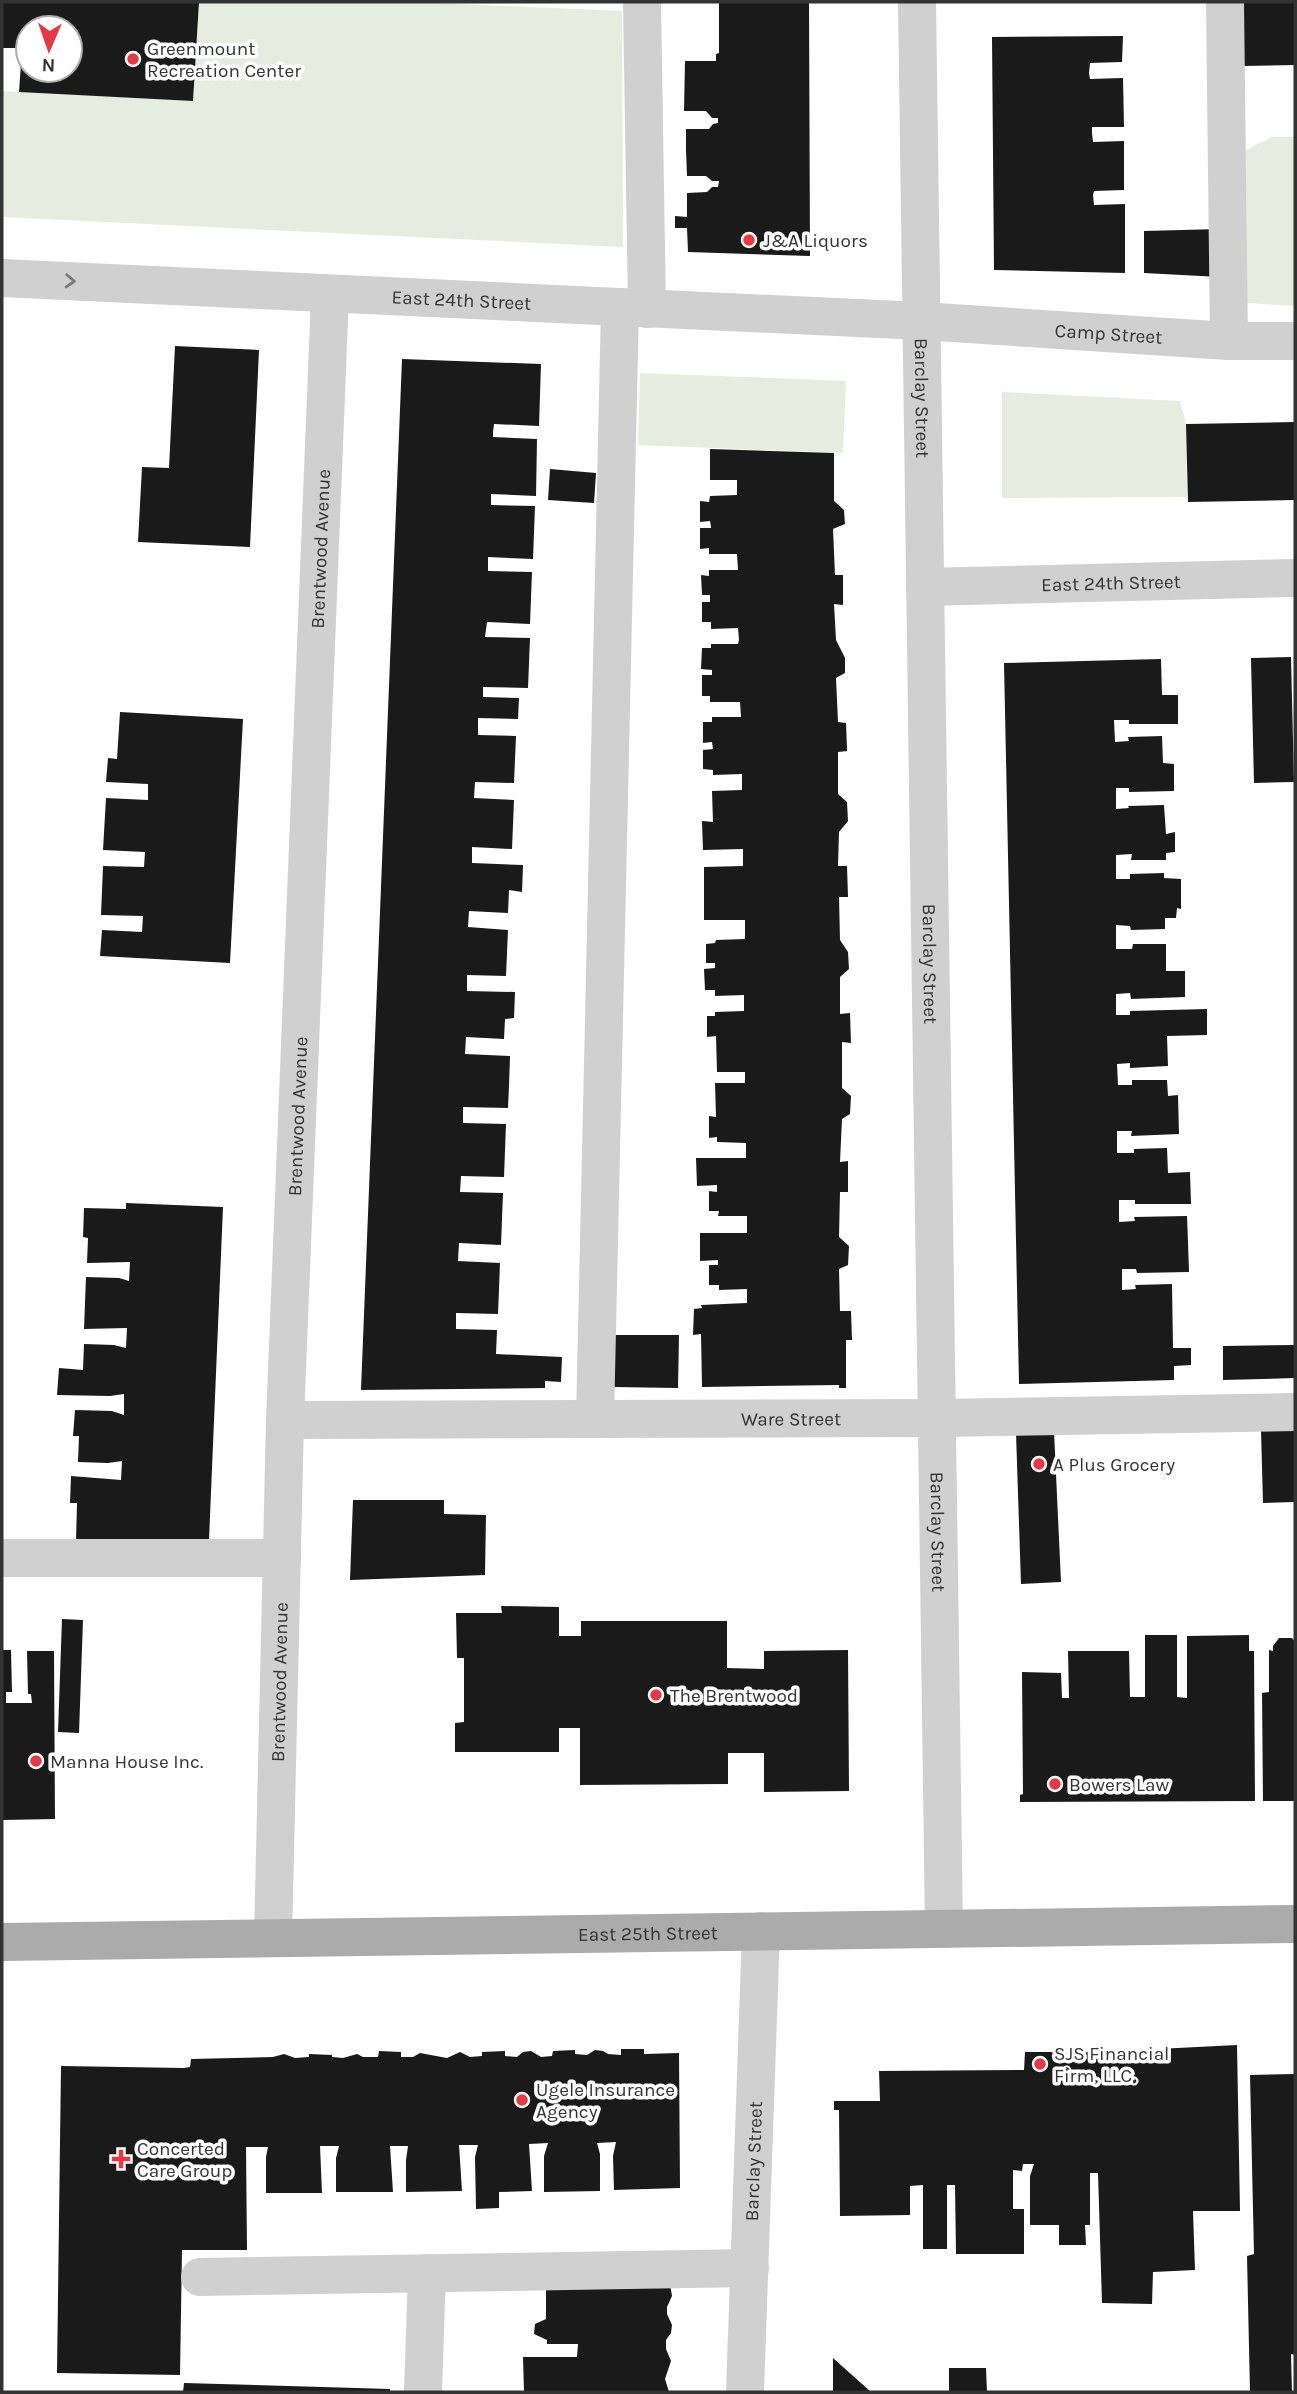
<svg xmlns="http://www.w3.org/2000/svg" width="1297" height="2394" font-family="Karla,sans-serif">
	<rect width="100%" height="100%" fill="#fff"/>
	<g fill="#e6ecdf">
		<polygon points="199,2 412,2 622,11 623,247 2,217 2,91 193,101"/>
		<polygon points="1272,137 1295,137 1295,306 1247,303 1246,150"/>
		<polygon points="640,373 846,381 843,453 638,445"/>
		<polygon points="1002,392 1180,401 1186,424 1187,497 1002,498"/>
	</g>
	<g fill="#1a1a1a" fill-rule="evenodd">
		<path d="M2,2H199L193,101L19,92L22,48H2ZM28,28H70V70H28Z"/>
		<polygon points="719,2 809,2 810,256 688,252 687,228 675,228 675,216 687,217 687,193 707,192 712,187 718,187 719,181 712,181 706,176 687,176 686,150 686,129 709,129 713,124 718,123 718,118 712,118 706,111 684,111 685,61 716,61 716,54 719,53"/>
		<polygon points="1241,2 1295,2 1295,65 1242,66"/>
		<polygon points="1123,36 1122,62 1090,63 1089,73 1090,79 1123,78 1124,127 1092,127 1092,133 1093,142 1124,141 1124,190 1094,191 1093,195 1094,205 1125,204 1125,273 994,270 992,37"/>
		<polygon points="1220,229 1220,277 1144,273 1144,231"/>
		<polygon points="175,346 259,350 250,547 138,542 142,467 169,468"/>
		<polygon points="402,359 541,364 539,426 494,424 493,432 493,437 537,439 536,496 491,494 491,505 535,506 533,559 488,557 488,571 532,572 530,624 487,622 485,637 530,638 528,688 483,687 483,697 519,698 518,719 478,718 478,735 516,736 514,783 475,782 474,798 514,800 512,849 472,847 472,863 523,865 522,892 509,890 508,913 469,911 468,927 508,930 506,976 467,975 467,991 515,992 514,1018 505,1019 504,1039 466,1037 465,1054 510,1056 509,1086 508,1108 463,1107 463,1123 506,1124 504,1177 461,1176 460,1192 503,1193 501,1245 459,1243 458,1261 500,1263 499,1289 498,1314 456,1313 456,1329 497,1330 496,1354 562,1357 561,1382 545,1381 545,1388 361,1390"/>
		<polygon points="1295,422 1295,500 1188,502 1186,424"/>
		<polygon points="710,449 834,453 834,501 844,510 845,524 833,529 835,575 843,575 843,605 834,604 836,640 845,658 845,673 836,678 838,722 846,723 847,749 847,751 838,752 838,794 847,802 848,821 839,832 838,866 847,866 848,897 839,897 840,940 848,952 849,969 840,977 840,1014 850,1013 851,1043 842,1042 842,1088 851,1096 850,1114 842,1119 840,1162 848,1161 848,1192 840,1192 839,1237 849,1246 848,1265 839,1269 840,1311 851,1311 852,1340 846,1340 846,1388 839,1388 839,1385 702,1387 701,1334 693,1335 694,1309 702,1308 701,1305 747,1303 747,1289 719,1290 719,1285 709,1285 709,1265 718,1265 718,1260 700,1261 700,1233 747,1233 747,1216 718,1216 719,1211 709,1211 709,1191 717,1192 717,1185 697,1186 696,1158 746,1158 746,1143 717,1142 717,1137 709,1138 709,1116 716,1117 715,1083 745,1083 745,1072 717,1072 716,1036 707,1037 707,1016 715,1016 715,1012 744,1011 744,995 715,996 715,990 705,990 704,969 715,968 715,963 706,963 706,944 715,943 716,940 745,939 745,920 704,920 704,867 743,866 743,849 703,850 702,821 713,822 712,791 742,790 742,774 713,775 713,770 703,769 703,750 713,749 712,742 703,743 703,722 712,722 712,717 741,717 740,702 710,702 710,696 702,696 702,675 712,675 712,670 701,669 702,648 711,648 711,644 738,644 739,640 738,628 711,629 711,622 702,622 702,602 710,602 710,595 702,595 701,575 709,576 709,570 738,570 737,554 709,554 709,548 700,549 700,528 711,528 711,527 710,521 700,522 700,501 709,502 710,496 737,495 737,480 710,480"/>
		<polygon points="550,469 596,473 594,503 548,500"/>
		<polygon points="1291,657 1294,782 1254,783 1251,658"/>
		<polygon points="1161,659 1162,695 1178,695 1178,724 1129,724 1129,720 1114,720 1115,742 1129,741 1128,737 1162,736 1163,763 1174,764 1174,791 1129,792 1129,788 1116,788 1116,809 1129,808 1128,806 1164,805 1166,834 1175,832 1175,852 1166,853 1166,860 1131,860 1132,854 1116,855 1116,879 1130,879 1130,874 1164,873 1164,878 1181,879 1181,909 1177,908 1176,918 1165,918 1165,929 1131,930 1130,926 1116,925 1116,949 1132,949 1133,944 1166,944 1166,971 1185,971 1185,997 1131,999 1130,993 1116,994 1116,1015 1130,1015 1130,1011 1207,1009 1207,1035 1167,1036 1168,1066 1130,1068 1130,1063 1117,1064 1118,1085 1132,1085 1132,1080 1167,1080 1168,1096 1178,1095 1179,1134 1131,1136 1132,1131 1117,1131 1117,1153 1134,1153 1134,1149 1167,1148 1168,1173 1190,1172 1191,1204 1135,1204 1135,1200 1119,1200 1119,1222 1135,1221 1134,1217 1187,1216 1188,1242 1189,1272 1137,1273 1136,1269 1122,1269 1122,1290 1136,1289 1135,1285 1172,1284 1173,1348 1191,1348 1191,1365 1174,1366 1174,1380 1019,1384 1004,663"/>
		<polygon points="120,712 243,719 230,963 100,956 102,930 142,932 143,916 101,915 103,866 144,867 145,852 103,850 106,798 148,800 148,784 106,782 108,758 117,759"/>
		<polygon points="126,1203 223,1207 209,1540 76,1541 77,1503 70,1503 71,1476 121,1480 122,1461 108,1463 78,1462 79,1436 73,1436 75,1410 112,1411 124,1415 124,1394 110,1396 57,1395 59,1368 83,1370 84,1344 114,1345 126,1348 127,1328 84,1329 86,1277 119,1278 129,1281 130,1262 87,1263 88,1238 83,1237 84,1208 126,1209"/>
		<polygon points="614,1335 679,1335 678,1388 613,1387"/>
		<polygon points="1295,1345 1295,1378 1223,1380 1223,1346"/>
		<polygon points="1295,1428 1295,1502 1263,1503 1261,1430"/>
		<polygon points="1054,1431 1061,1582 1021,1584 1016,1433"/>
		<polygon points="353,1500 444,1500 444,1514 486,1515 485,1575 350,1580"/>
		<polygon points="501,1606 559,1607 559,1636 581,1636 581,1621 727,1621 727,1668 764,1669 764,1651 848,1650 849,1791 764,1792 764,1753 728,1753 728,1784 580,1785 580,1728 559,1728 559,1752 455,1752 455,1723 464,1722 464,1658 457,1658 456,1613 502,1613"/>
		<polygon points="62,1619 83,1620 79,1733 58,1732"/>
		<polygon points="1145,1635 1177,1635 1177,1697 1187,1698 1187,1636 1249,1635 1249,1651 1254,1651 1255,1801 1020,1802 1020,1795 1023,1794 1022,1672 1061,1673 1062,1698 1069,1698 1068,1651 1129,1651 1130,1697 1145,1697"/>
		<polygon points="1279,1638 1292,1638 1295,1642 1295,1801 1263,1801 1262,1693 1269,1692 1269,1650 1273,1651 1273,1646"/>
		<polygon points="2,1650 11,1650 12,1692 6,1692 6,1703 32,1703 31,1694 28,1694 27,1651 54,1651 55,1819 2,1820"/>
		<polygon points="1237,2045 1240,2211 1193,2211 1195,2270 1153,2272 1152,2304 1102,2303 1098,2173 1090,2173 1090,2225 1085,2225 1086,2245 1059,2245 1059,2225 1030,2225 1030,2176 1034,2164 1023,2164 1022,2171 1013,2170 1013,2209 1024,2209 1024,2254 956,2254 955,2185 947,2185 947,2249 923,2249 923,2185 910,2186 910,2215 840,2216 839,2110 834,2110 834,2101 880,2101 879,2071 1024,2070 1025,2052 1098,2052"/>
		<polygon points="621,2049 644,2049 644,2054 679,2053 680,2188 614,2190 613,2156 616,2142 597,2143 600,2154 600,2191 544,2192 544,2156 548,2143 529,2144 532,2191 499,2192 499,2208 476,2209 475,2157 478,2145 459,2145 462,2191 406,2192 406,2160 408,2146 390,2146 393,2192 336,2192 336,2158 339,2146 320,2146 322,2193 266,2193 266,2157 268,2147 246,2147 247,2250 182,2250 180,2375 57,2373 61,2066 184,2068 190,2067 191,2059 273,2057 284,2054 295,2058 309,2057 309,2054 332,2055 332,2057 343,2058 357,2054 363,2057 378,2057 379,2051 401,2052 401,2057 413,2057 420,2053 447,2058 460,2052 470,2057 482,2056 482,2052 505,2051 505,2056 517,2057 523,2052 531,2051 541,2057 552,2056 553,2051 575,2050 575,2054 587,2055 595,2050 603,2051 608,2054 621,2055"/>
		<polygon points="1295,2074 1295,2355 1291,2354 1292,2392 1250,2392 1247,2256 1254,2254 1250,2075"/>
		<polygon points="546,2283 670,2284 672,2296 667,2307 667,2314 672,2325 671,2333 666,2340 666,2349 671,2361 665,2379 669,2392 524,2392 523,2357 577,2357 578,2344 547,2344 547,2340 534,2334 535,2324 546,2319"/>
		<polygon points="833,2358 871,2392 833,2392"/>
		<polygon points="949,2368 986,2368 987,2392 949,2392"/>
		<polygon points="184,2383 390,2389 390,2392 183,2392"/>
	</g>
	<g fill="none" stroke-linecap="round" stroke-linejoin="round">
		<g stroke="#d0d0d0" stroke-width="38">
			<polyline points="642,2 647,309"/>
			<path id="s1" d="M917,2L944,1929"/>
			<polyline points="1225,2 1229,341"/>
			<path id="s2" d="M2,278L921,321L1229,341H1295"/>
			<path id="s3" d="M925,587L1295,578"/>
			<polyline points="595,1419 620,307"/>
			<path id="s4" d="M285,1420L937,1418L1295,1412"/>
			<polyline points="2,1558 282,1558"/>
			<path id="s5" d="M273,1938L285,1420L330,295"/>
			<polyline points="200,2277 750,2268"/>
			<polyline points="423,2392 427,2273"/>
			<path id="s6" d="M745,2392L761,1931"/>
		</g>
		<path stroke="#ababab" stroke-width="38" id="s7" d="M2,1942L1295,1924"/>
	</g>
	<defs><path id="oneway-chevron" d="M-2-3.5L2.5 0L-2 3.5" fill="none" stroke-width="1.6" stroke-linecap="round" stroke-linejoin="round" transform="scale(1.75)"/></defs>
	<use stroke="#7a7a7a" href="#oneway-chevron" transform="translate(70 281) rotate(3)"/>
	<g fill="#e63946" stroke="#fff" stroke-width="2.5">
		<circle cx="133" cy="59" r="7"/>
		<circle cx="749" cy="240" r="7"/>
		<circle cx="1039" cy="1464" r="7"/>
		<circle cx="656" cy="1695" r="7"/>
		<circle cx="36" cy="1761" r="7"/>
		<circle cx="1055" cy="1784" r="7"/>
		<circle cx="1040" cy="2064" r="7"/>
		<circle cx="522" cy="2100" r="7"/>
		<path d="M117.5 2148.5h7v7h7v7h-7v7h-7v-7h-7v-7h7z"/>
	</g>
	<g text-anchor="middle" stroke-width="7" stroke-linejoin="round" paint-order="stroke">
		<g font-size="19" fill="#333" stroke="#fff" text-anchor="start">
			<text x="147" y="55">Greenmount<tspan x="147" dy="22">Recreation Center</tspan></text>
			<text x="763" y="247">J&amp;A Liquors</text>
			<text x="1053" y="1471">A Plus Grocery</text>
			<text x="670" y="1702">The Brentwood</text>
			<text x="50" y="1768">Manna House Inc.</text>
			<text x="1069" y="1791">Bowers Law</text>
			<text x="1054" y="2060">SJS Financial<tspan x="1054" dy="22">Firm, LLC.</tspan></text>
			<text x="536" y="2096">Ugele Insurance<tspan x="536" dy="22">Agency</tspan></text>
			<text x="137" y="2155">Concerted<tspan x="137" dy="22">Care Group</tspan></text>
		</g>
		<g font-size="19" fill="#333" stroke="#fff">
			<text dy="7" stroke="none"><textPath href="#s2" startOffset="460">East 24th Street</textPath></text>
			<text dy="7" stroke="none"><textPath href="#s2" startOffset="1108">Camp Street</textPath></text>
			<text dy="7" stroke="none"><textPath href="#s1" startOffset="396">Barclay Street</textPath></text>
			<text dy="7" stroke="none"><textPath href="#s5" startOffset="1390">Brentwood Avenue</textPath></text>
			<text dy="7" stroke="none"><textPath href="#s3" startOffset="186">East 24th Street</textPath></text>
			<text dy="7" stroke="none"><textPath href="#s1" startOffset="962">Barclay Street</textPath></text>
			<text dy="7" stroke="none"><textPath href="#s5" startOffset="822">Brentwood Avenue</textPath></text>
			<text dy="7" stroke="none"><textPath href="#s4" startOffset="506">Ware Street</textPath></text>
			<text dy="7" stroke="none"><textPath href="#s1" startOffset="1530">Barclay Street</textPath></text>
			<text dy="7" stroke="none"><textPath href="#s5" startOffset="256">Brentwood Avenue</textPath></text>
			<text dy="7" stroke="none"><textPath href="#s7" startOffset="646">East 25th Street</textPath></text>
			<text dy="7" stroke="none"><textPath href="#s6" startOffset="231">Barclay Street</textPath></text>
		</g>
	</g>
	<rect width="1297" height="2394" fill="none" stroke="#333333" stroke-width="7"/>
	<g transform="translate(49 49) rotate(182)"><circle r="33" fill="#ffffff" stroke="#adadad" stroke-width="2"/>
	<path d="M0-5L12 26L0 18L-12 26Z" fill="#e63946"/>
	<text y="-10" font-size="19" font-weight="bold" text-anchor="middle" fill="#333333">N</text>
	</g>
</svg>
